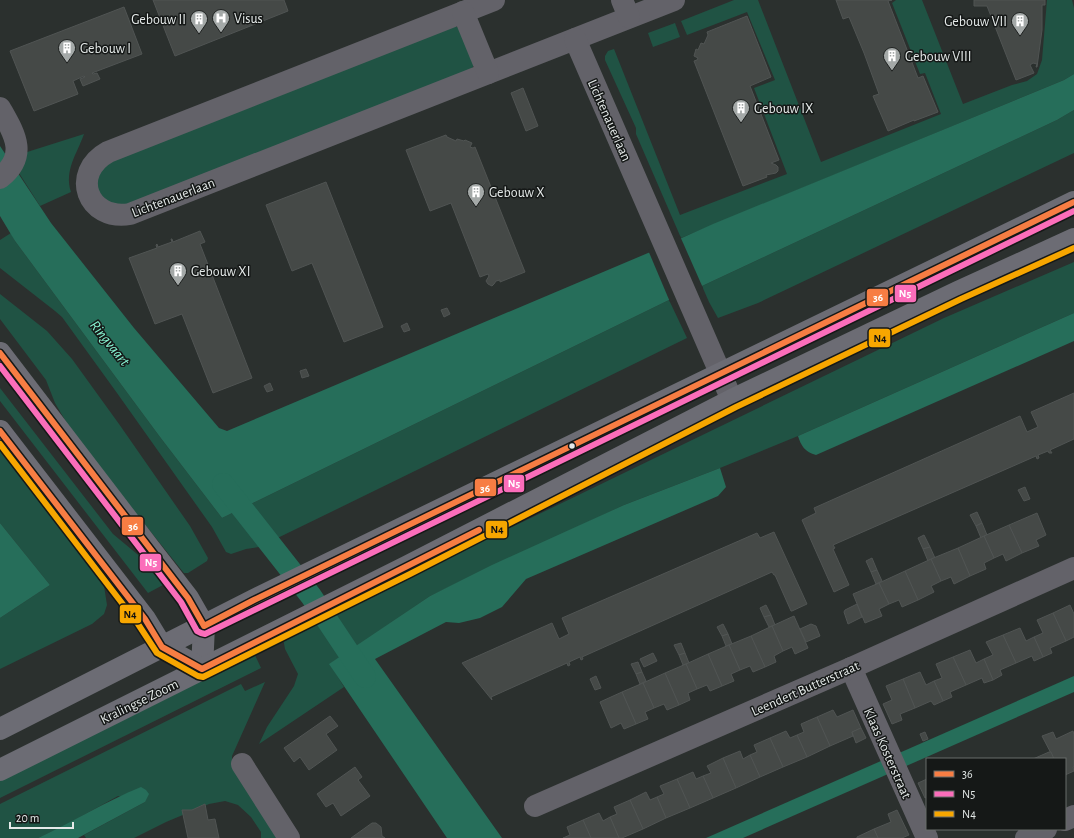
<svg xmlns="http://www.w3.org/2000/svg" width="1074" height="838" font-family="'Alegreya Sans',sans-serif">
	<rect width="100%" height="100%" fill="#2b302e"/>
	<g fill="#205344">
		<polygon points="734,0 758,0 821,162 941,114 925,73 920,74 892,3 896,0 922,0 963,104 1012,85 1027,81 1037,74 1042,60 1047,0 1072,0 1074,8 1074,74 1064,80 681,238 636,134 636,128 605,60 605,56 608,51 614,49 680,215 787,174 754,88 775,80 747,12 687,35 681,21"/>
		<polygon points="675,23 680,37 653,47 648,33"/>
		<polygon points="451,24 465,31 476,60 469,75 126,210 108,205 98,191 96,174 107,160"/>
		<polygon points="1074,110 1074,153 758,303 718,318 709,302 702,286 1057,120"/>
		<path d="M84,134C77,154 64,170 71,192L40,206L19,173L24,153Z"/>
		<polygon points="11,233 15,241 160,437 222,518 669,300 687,338 331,512 259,547 246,549 231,554 226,552 212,527 117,393 62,317 55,311 0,268 0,240"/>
		<polygon points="1074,262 1074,313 798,436 720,468 624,505 430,596 330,664 344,687 259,744 267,727 294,686 298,674 285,649 283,638 944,318"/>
		<polygon points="0,294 47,331 72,359 119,424 190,526 208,558 207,561 188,573 184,573 134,511 68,425 55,403 46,380 0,319"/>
		<polygon points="0,388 113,534 143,559 163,585 148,593 0,401"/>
		<polygon points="0,441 85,558 104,586 107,605 104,614 92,624 0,669 0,618 50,585 0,523"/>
		<polygon points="254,653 261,668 0,798 0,779"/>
		<polygon points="265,682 232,756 232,761 280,838 261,838 261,832 251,817 238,805 225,801 209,804 166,822 134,838 86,838 84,835 145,802 118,796 62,827 38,838 0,838 0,804 241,684 245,691"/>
	</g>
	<g fill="#266e5a">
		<polygon points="1074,74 1074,110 1057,120 702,286 669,300 222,518 160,437 15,241 0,216 0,146 51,223 134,328 219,428 227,431 648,253 713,224 1030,94 1064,80"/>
		<path d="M1074,313V341L816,455C805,452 801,446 798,436Z"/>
		<polygon points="720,468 726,487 718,496 526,579 502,607 480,618 459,623 446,622 375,659 502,838 447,838 329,664 430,596 492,565 624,505"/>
		<polygon points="0,523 50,585 0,618"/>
		<polygon points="1074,676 1074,692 743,838 706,838"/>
		<path d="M141,787L146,790L149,794L145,802L78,838H38C73,822 106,801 141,787Z"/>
	</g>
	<polygon fill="#2b302e" points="680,236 703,288 670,302 648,250"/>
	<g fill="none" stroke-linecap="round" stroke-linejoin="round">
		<polyline stroke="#266e5a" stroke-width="22" points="223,484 311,596 365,677"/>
	</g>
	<g fill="#454947" stroke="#505453">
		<polygon points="153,0 284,0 288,11 175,56"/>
		<polygon points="836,0 892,0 888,1 913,65 918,78 923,76 938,112 914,121 914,120 888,131 873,96 879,94 864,53 849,17 843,19"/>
		<polygon points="974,0 1045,0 1045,5 1042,5 1042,30 1037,67 1036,67 1037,64 1033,63 1030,65 1034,73 1016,80 987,6 974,6"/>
		<polygon points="124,7 142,54 92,73 93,74 97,73 100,79 83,86 80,79 85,77 84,76 73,81 78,94 34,111 10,51"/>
		<polygon points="747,16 771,77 750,86 779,160 771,163 776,165 778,167 778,171 776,173 766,175 767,177 743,186 694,61 697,60 698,58 694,56 696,49 698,50 701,43 704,44 708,35 707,32"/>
		<polygon points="523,88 538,126 526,131 511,93"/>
		<polygon points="446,135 447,137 456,141 457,139 464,141 465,140 472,143 470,147 473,148 475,147 525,272 500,282 500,280 496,281 494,284 492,286 488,284 486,281 489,276 488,274 480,277 451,203 430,211 406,150"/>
		<polygon points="326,182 383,327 344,342 312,263 292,271 266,205"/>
		<polygon points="200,231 205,242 200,244 252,378 213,393 182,314 155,324 129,258 157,248 156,245 157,244 158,247 172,242 171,239 172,239 173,242"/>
		<polygon points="447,308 450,314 444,317 441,310"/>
		<polygon points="407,323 410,330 404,332 401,326"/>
		<polygon points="306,369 309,376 302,378 300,371"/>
		<polygon points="270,383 273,390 267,392 264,386"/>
		<polygon points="1074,393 1074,439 1050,450 1052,453 1049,453 1048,451 1038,455 1039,458 1037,459 1036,456 833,545 835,548 833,549 849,585 834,592 802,520 816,513 814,508 1020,416 1027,432 1038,427 1031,412"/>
		<polygon points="1025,487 1030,499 1024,501 1018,490"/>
		<polygon points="977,512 982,523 976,526 970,515"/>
		<polygon points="1037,513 1046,535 1036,540 1039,546 1022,553 1009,525"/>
		<polygon points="982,523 987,535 981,538 976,526"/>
		<polygon points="1009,525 1022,553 1006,561 1003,554 994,558 984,536"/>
		<polygon points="774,532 807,604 792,611 791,611 775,575 774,575 772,572 582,657 583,659 581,660 580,657 569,662 570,665 568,666 567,663 491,697 492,700 462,663 552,623 559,639 569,634 562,618 757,533 760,538"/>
		<polygon points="924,535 930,547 923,549 918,538"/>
		<polygon points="984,536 994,558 984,563 986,569 970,576 958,548"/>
		<polygon points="930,547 935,558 928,561 923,549"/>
		<polygon points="958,548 970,576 954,584 951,577 941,581 931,559"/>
		<polygon points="872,558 877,570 871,572 866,561"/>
		<polygon points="931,559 941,581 931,586 934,592 918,600 905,571"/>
		<polygon points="877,570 882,581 876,584 871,572"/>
		<polygon points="905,571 918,600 902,607 899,600 889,604 879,583"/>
		<polygon points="879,583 889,604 879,609 882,616 865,623 853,594"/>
		<polygon points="857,604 862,617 848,624 844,612 845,610"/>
		<polygon points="766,605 771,615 764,617 760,608"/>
		<polygon points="1070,605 1074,614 1074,637 1066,641 1053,613"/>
		<polygon points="1053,613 1066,641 1050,648 1052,653 1043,657 1034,637 1043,633 1037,620"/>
		<polygon points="771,615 775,625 769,627 764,617"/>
		<polygon points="794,616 808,648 795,654 792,647 783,651 772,626"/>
		<polygon points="723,624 728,634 722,636 717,627"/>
		<polygon points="811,624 816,626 820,636 806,642 800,629"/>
		<polygon points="772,626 783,651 774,656 776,662 765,667 751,636"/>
		<polygon points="1020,628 1026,641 1034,637 1043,657 1034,661 1032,656 1016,663 1003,635"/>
		<polygon points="728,634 732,644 726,646 722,636"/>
		<polygon points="1003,635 1016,663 1000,670 1002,675 993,680 984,659 993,655 986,642"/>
		<polygon points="751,636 765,667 753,672 750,666 740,670 729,645"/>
		<polygon points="681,643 685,653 679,655 674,645"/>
		<polygon points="729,645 740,670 731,674 734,681 722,686 708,654"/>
		<polygon points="970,650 976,663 984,659 993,680 984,683 982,678 966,685 953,657"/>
		<polygon points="653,653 657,661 644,667 640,659"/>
		<polygon points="685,653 689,663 683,665 679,655"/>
		<polygon points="708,654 722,686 710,691 707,685 697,689 686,664"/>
		<polygon points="953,657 966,685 950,692 952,697 943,701 934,681 942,678 936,664"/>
		<polygon points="638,662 642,672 636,674 631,664"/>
		<polygon points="686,664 697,689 688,693 690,700 679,705 665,673"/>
		<polygon points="642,672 646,681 640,684 636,674"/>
		<polygon points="920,672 926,685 934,681 943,701 934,705 931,701 915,708 903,679"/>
		<polygon points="665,673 679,705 667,710 664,704 654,708 643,683"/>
		<polygon points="596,676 601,688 595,690 590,679"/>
		<polygon points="903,679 915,708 900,714 902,720 892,724 883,704 892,700 886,686"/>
		<polygon points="643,683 654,708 645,712 648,719 636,724 622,692"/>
		<polygon points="622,692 636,724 624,729 621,723 611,728 600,702"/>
		<polygon points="833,710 837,717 853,710 861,728 852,732 853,736 830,746 817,717"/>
		<polygon points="330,716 338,726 326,734 337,750 309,770 300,757 294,762 284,748"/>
		<polygon points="817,717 830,746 807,757 797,735 804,732 801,724"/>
		<polygon points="861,728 866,738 856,743 852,732"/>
		<polygon points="786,731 790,738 797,735 807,757 783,767 770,738"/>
		<polygon points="1073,731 1074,735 1074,767 1073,767 1074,771 1065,775 1065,759 1054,759 1042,736 1053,732 1056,739"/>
		<polygon points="925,732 928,739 923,741 920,734"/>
		<polygon points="770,738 783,767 760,777 750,755 757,752 754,745"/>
		<polygon points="740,751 743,759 750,755 760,777 736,788 723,758"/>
		<polygon points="1049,752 1051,752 1054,759 1033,759"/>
		<polygon points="723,758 736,788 713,798 703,776 711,773 707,766"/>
		<polygon points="355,767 362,777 358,780 370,796 341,816 333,803 326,807 317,794"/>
		<polygon points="693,772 696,779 703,776 713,798 690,808 677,779"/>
		<polygon points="677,779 690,808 666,818 657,797 664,794 660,786"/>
		<polygon points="927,779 927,797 925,798 918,783"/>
		<polygon points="646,792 650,800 657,797 666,818 643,829 630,800"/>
		<polygon points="630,800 643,829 622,838 619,838 610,817 617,814 614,807"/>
		<polygon points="205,804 208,820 215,819 219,838 188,838 182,810 192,810"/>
		<polygon points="897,810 909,835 902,838 878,838 874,829 891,822 888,814"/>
		<polygon points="599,813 603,821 610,817 619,838 591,838 583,820"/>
		<polygon points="583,820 591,838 563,838 570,835 567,827"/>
		<polygon points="372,823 376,823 381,827 382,836 385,838 351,838"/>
		<polygon points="874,829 878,838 857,838 857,837"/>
	</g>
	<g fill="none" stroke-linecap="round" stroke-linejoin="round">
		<g stroke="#636269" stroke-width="22">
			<path d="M494,0L108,152C70,173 87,221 130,214L674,0"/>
			<polyline points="622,0 629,17"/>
			<polyline points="463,12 488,73"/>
			<polyline points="575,39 732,400"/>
			<path d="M0,108C14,133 29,155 0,178"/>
			<polyline points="851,668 927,838"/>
			<polyline points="242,764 289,838"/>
			<polyline points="535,806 851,668 1074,568"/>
			<polyline points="1065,820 1074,816"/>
			<polyline points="1026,838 1046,829"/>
		</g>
		<g stroke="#6c6c74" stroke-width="22">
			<polyline points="0,353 150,549 188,598 204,626 202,669"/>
			<polyline points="0,431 145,619 162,647 202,669"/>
			<polyline points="0,729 254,600 1074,202"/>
			<polyline points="0,770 406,567 732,400 958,292 1074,239"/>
		</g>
		<defs>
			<g id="bus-1">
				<polyline points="0,353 188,598 204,626 254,600 1074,202"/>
				<polyline points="0,431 145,619 162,647 202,669 479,530"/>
			</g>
			<polyline id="bus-2" points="0,366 181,602 197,631 201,633 205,634 1074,211"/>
			<polyline id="bus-3" points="0,444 138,624 157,653 198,676 203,677 410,574 736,407 961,299 1074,248"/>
		</defs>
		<use href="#bus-1" stroke="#151817" stroke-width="9"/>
		<use href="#bus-2" stroke="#151817" stroke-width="9"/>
		<use href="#bus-3" stroke="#151817" stroke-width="9"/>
		<use href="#bus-1" stroke="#f77d43" stroke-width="6"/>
		<use href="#bus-2" stroke="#fb6dba" stroke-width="6"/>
		<use href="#bus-3" stroke="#f7a600" stroke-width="6"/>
	</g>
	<defs>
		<symbol id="hospital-pin" viewBox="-11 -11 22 30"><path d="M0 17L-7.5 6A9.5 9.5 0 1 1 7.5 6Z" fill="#a4a9a8" stroke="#151817"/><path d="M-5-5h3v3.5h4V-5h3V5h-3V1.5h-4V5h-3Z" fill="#fff"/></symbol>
		<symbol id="building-pin" viewBox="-11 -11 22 30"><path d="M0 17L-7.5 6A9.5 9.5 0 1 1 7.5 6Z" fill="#a4a9a8" stroke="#151817"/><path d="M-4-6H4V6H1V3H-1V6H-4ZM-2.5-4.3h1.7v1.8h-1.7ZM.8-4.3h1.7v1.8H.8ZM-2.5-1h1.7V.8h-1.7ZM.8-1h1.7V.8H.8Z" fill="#fff"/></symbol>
	</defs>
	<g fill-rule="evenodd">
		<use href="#hospital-pin" x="211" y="8" width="20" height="27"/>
		<use href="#building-pin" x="189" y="9" width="20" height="27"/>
		<use href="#building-pin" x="1010" y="11" width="20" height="27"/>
		<use href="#building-pin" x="57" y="38" width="20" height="27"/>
		<use href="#building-pin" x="882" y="46" width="20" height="27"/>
		<use href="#building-pin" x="731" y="98" width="20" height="27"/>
		<use href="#building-pin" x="466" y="182" width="20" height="27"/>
		<use href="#building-pin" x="168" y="261" width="20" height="27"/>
	</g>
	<circle fill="#e5eae9" stroke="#151817" stroke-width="1.5" cx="572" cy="446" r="3.5"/>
	<g text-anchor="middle" stroke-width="3" stroke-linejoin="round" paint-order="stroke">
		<g font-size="14" fill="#e5eae9" stroke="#151817" text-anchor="start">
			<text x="234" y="23">Visus</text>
			<text x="186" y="24" text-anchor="end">Gebouw II</text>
			<text x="1007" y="26" text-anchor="end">Gebouw VII</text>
			<text x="80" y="53">Gebouw I</text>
			<text x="905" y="61">Gebouw VIII</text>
			<text x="754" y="113">Gebouw IX</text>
			<text x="489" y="197">Gebouw X</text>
			<text x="191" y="276">Gebouw XI</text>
		</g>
		<g font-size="14" fill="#e5eae9" stroke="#151817">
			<text transform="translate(610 120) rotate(66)" y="5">Lichtenauerlaan</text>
			<text transform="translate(173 197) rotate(-21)" y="5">Lichtenauerlaan</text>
			<text transform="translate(805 688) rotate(-24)" y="5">Leendert Butterstraat</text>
			<text transform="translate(139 701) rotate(-26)" y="5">Kralingse Zoom</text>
			<text transform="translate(888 753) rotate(66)" y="5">Klaas Kosterstraat</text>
		</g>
		<g font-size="15" font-style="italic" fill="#87f5d3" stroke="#151817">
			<text transform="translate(110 343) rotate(51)" y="5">Ringvaart</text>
		</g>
	</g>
	<g stroke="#151817" stroke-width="1.5">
		<rect x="894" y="284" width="23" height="19" rx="4" fill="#fb6dba"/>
		<rect x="866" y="288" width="23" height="19" rx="4" fill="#f77d43"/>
		<rect x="868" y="328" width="23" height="20" rx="4" fill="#f7a600"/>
		<rect x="503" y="474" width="22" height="19" rx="4" fill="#fb6dba"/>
		<rect x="474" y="478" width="23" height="19" rx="4" fill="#f77d43"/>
		<rect x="121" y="516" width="23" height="20" rx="4" fill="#f77d43"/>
		<rect x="485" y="520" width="23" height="19" rx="4" fill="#f7a600"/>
		<rect x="139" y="553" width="23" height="19" rx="4" fill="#fb6dba"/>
		<rect x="119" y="604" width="23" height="20" rx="4" fill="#f7a600"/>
	</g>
	<g font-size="11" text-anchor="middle" font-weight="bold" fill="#fff">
		<text x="905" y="297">N5</text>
		<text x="878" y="301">36</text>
		<text x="514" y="487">N5</text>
		<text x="485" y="492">36</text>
		<text x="133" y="530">36</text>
		<text x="151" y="566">N5</text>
	</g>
	<g font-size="11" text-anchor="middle" font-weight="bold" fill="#111">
		<text x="880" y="342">N4</text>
		<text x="497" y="533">N4</text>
		<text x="130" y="618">N4</text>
	</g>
	<rect x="926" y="758" width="140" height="72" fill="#151817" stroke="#686c6b"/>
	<rect x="934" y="771" width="20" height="6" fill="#f77d43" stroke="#686c6b"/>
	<text x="962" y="778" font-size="12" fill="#e5eae9">36</text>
	<rect x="934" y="791" width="20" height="6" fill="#fb6dba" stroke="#686c6b"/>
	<text x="962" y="798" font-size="12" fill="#e5eae9">N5</text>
	<rect x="934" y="811" width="20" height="6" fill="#f7a600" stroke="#686c6b"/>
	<text x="962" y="818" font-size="12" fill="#e5eae9">N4</text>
	<path d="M10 822v6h63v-6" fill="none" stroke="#e5eae9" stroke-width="2"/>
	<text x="16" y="822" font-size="12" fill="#e5eae9" stroke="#151817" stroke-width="3" paint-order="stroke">20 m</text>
</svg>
